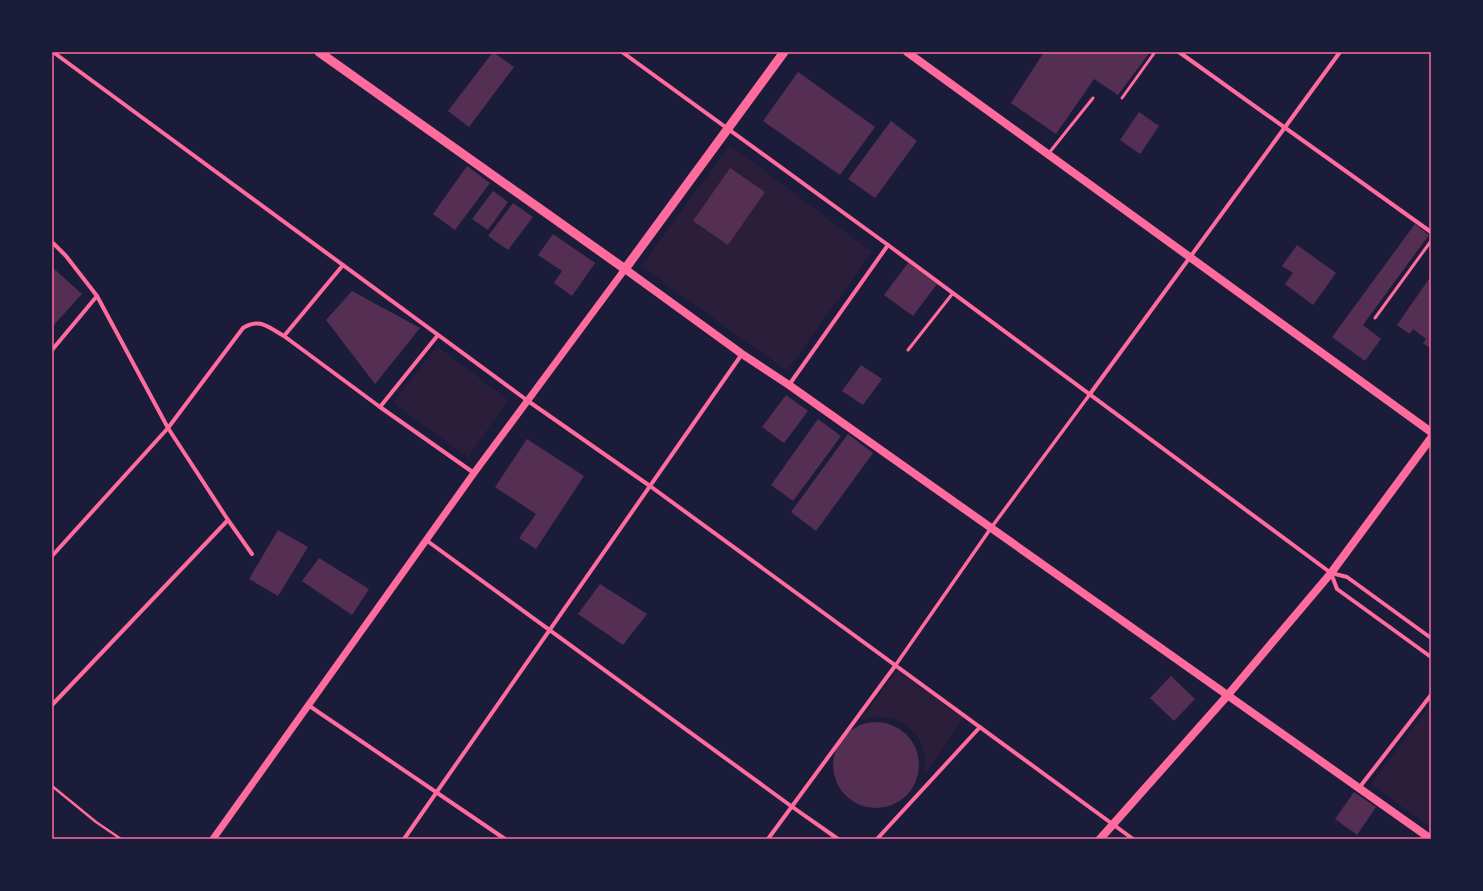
<svg xmlns="http://www.w3.org/2000/svg" width="1483" height="891" font-family="'Alegreya Sans',sans-serif">
	<rect width="100%" height="100%" fill="#1b1b3a"/>
	<g fill="#2a1e3b">
		<polygon points="730,145 872,252 787,371 641,266"/>
		<polygon points="437,346 508,400 468,457 393,403"/>
		<path d="M897,670L963,718L925,774C925,768 926,761 925,755C922,732 898,714 875,717C870,718 865,720 860,721Z"/>
		<polygon points="1431,704 1431,828 1371,784"/>
	</g>
	<g fill="#542f53">
		<polygon points="493,52 514,67 469,127 448,111"/>
		<polygon points="1044,52 1150,52 1118,95 1094,79 1056,134 1011,103"/>
		<polygon points="798,72 875,127 840,175 763,121"/>
		<polygon points="1139,112 1159,126 1140,154 1120,140"/>
		<polygon points="891,121 917,141 875,198 848,179"/>
		<polygon points="467,166 490,183 455,230 433,214"/>
		<polygon points="730,168 765,192 728,245 693,221"/>
		<polygon points="493,191 508,202 488,230 472,219"/>
		<polygon points="513,203 533,217 508,250 488,236"/>
		<polygon points="1415,224 1429,235 1363,325 1381,339 1365,361 1332,337"/>
		<polygon points="553,234 595,263 572,296 554,283 562,271 538,255"/>
		<polygon points="1297,245 1336,273 1313,305 1285,284 1293,273 1282,266"/>
		<polygon points="908,263 937,284 913,316 884,295"/>
		<polygon points="52,267 82,294 52,327"/>
		<polygon points="1431,276 1431,349 1423,343 1426,339 1413,329 1410,334 1397,325"/>
		<polygon points="352,291 420,328 375,384 326,320"/>
		<polygon points="861,365 882,379 863,405 842,391"/>
		<polygon points="786,395 808,411 784,443 762,427"/>
		<polygon points="818,419 841,436 793,501 771,485"/>
		<polygon points="848,434 873,453 816,531 791,512"/>
		<polygon points="527,439 584,476 536,549 519,538 536,514 495,487"/>
		<polygon points="278,530 308,547 278,596 249,579"/>
		<polygon points="319,558 369,589 352,615 302,581"/>
		<polygon points="600,584 647,614 623,645 578,614"/>
		<polygon points="1171,676 1195,699 1174,721 1150,698"/>
		<circle cx="876" cy="765" r="43"/>
		<polygon points="1354,792 1376,807 1357,835 1335,819"/>
	</g>
	<g fill="none" stroke-linecap="round" stroke-linejoin="round">
		<polyline stroke="#ff6b9d" stroke-width="2.5" points="52,786 96,822 121,839"/>
		<g stroke="#ff6b9d" stroke-width="3">
			<polyline points="1122,98 1155,52"/>
			<polyline points="1049,153 1093,98"/>
			<polyline points="1375,318 1431,241"/>
			<polyline points="908,350 953,293"/>
		</g>
		<polyline stroke="#ff6b9d" stroke-width="3.5" points="895,666 991,528 1090,394"/>
		<g stroke="#ff6b9d" stroke-width="4">
			<polyline points="53,52 528,401 650,486 1133,839"/>
			<polyline points="622,52 888,245 1331,573 1347,577 1431,638"/>
			<polyline points="1179,52 1431,232"/>
			<polyline points="52,242 66,256 97,296 168,428 228,520 252,554"/>
			<polyline points="284,336 380,407 474,473"/>
			<polyline points="52,350 97,296"/>
			<polyline points="789,385 888,245"/>
			<polyline points="1090,394 1340,52"/>
			<polyline points="380,407 438,335"/>
			<polyline points="426,540 791,806 838,839"/>
			<path d="M52,556L168,428L243,328C260,317 269,328 284,336L343,265"/>
			<polyline points="1331,573 1337,589 1431,657"/>
			<polyline points="52,705 228,520"/>
			<polyline points="308,705 505,839"/>
			<polyline points="1359,788 1431,695"/>
			<polyline points="404,839 742,354"/>
			<polyline points="768,839 895,666"/>
			<polyline points="877,839 980,727"/>
		</g>
		<polyline stroke="#ff6b9d" stroke-width="7" points="213,839 474,473 625,269"/>
		<g stroke="#ff6b9d" stroke-width="8">
			<polyline points="907,52 1431,432"/>
			<polyline points="625,269 742,354 789,385 1431,839"/>
			<polyline points="1100,839 1227,696 1331,573 1431,438"/>
		</g>
		<polyline stroke="#ff6b9d" stroke-width="9" points="319,52 625,269 784,52"/>
	</g>
	<rect width="1483" height="891" fill="none" stroke="#1b1b3a" stroke-width="106"/>
	<rect x="53" y="53" width="1377" height="785" fill="none" stroke="#ff6b9d" stroke-width="1.5"/>
</svg>
